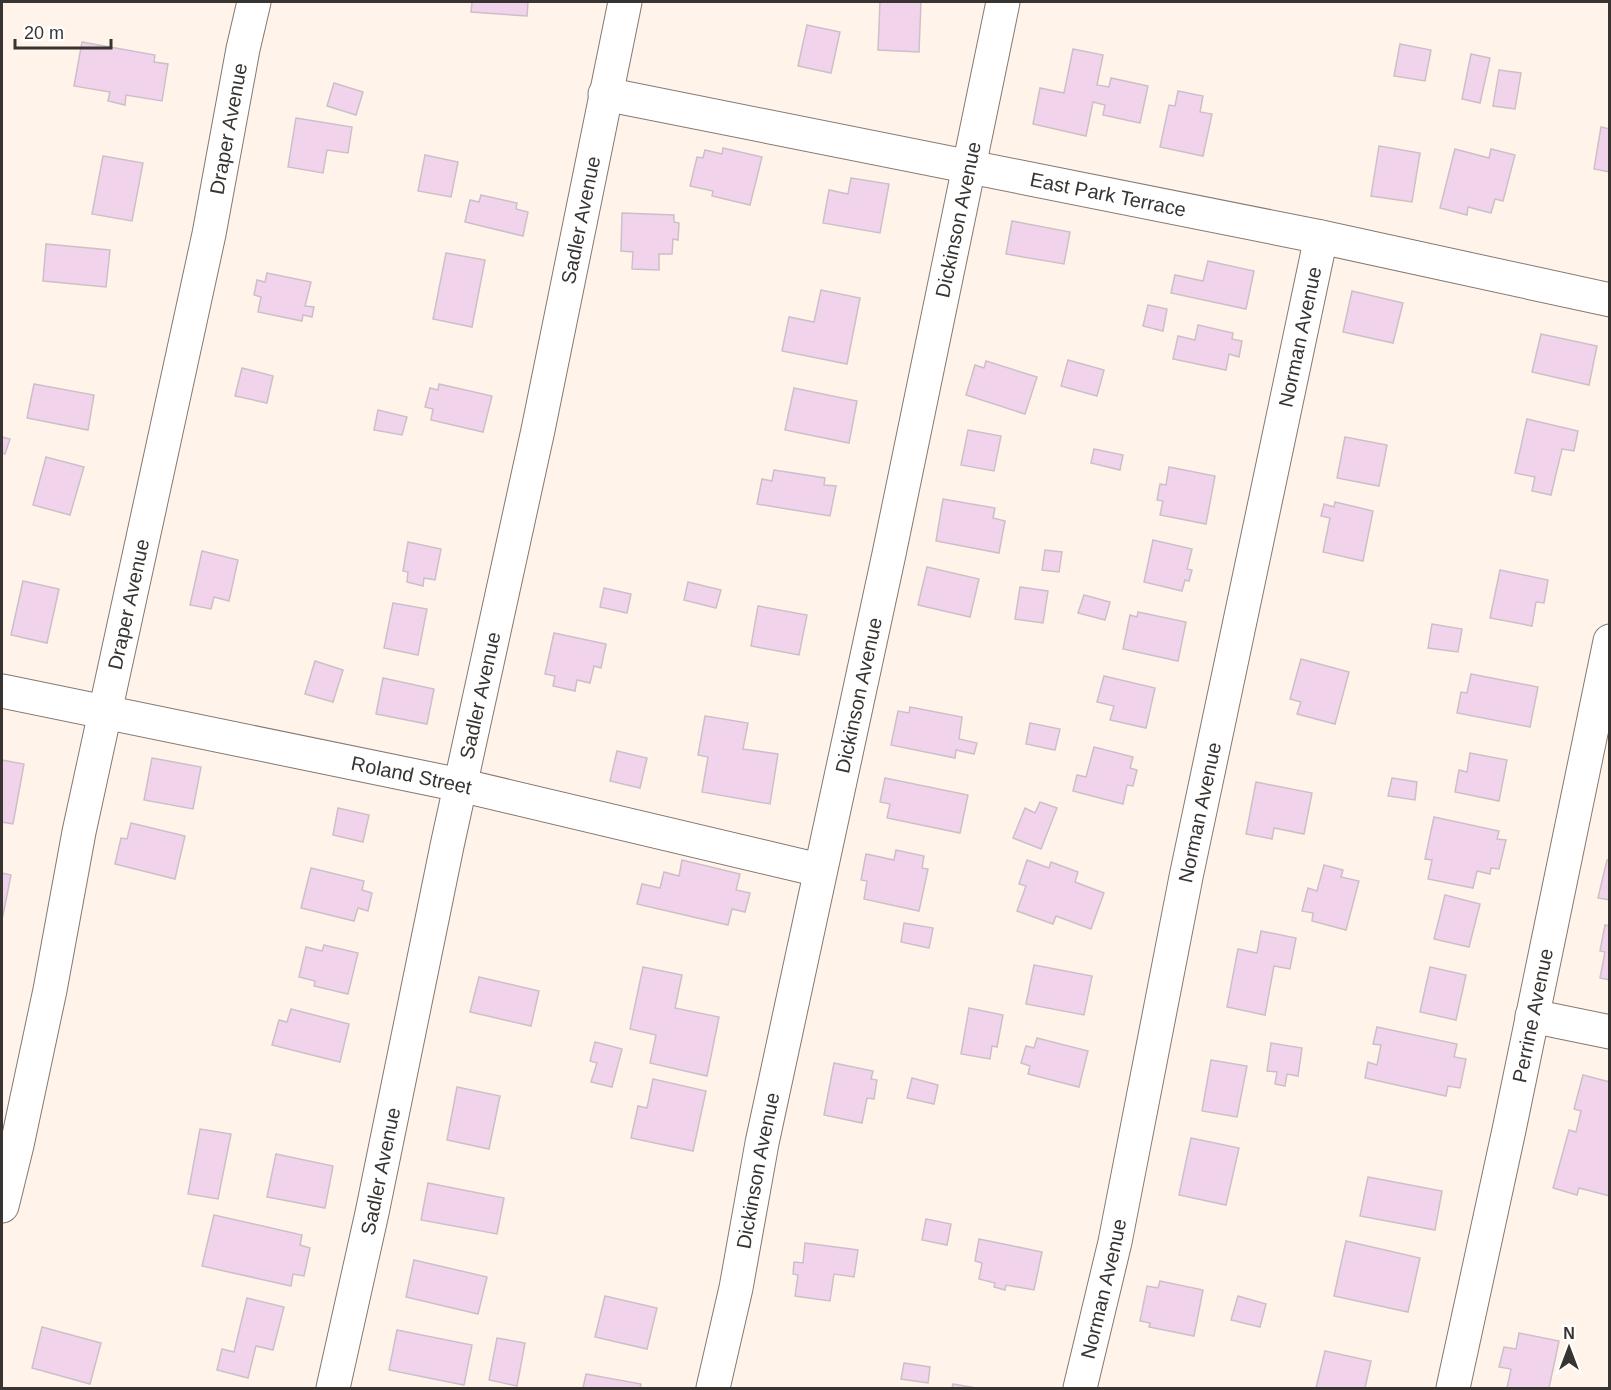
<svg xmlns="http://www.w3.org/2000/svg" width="1611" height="1390" font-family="Helvetica,sans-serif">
	<rect width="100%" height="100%" fill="#fff3ea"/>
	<g fill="#f1d4eb" stroke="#cbc0c9" stroke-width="1.5">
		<polygon points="472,2 528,2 527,16 471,12"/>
		<polygon points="880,2 921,2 919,52 878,50"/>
		<polygon points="807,25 840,32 831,73 798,66"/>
		<polygon points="82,42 155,55 154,62 168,64 162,101 126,95 125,105 108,101 110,92 74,86"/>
		<polygon points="1400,44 1431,50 1425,81 1394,76"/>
		<polygon points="1073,49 1103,55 1097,85 1109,87 1111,78 1148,86 1140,123 1103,115 1105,105 1093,102 1086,136 1033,124 1040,88 1064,93"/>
		<polygon points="1471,54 1490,58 1480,103 1462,99"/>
		<polygon points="1499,70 1521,73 1515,109 1493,106"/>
		<polygon points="334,83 363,92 356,115 327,106"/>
		<polygon points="1178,91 1203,96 1200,112 1212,114 1203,156 1160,147 1169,105 1175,106"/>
		<polygon points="296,118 352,127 348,153 327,150 323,173 288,167"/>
		<polygon points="1601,127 1610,129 1610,172 1594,169"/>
		<polygon points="1379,146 1420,153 1412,202 1371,196"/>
		<polygon points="723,148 762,157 750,205 712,196 713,191 690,186 697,157 703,158 705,150 722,154"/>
		<polygon points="1455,149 1489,158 1491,149 1515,155 1503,201 1495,199 1491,213 1468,207 1467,215 1440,208"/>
		<polygon points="425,155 458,162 451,197 418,191"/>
		<polygon points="103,156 143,163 132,221 92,214"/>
		<polygon points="851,178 889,184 880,233 823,223 829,190 848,194"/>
		<polygon points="481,195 517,203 516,209 528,212 523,236 465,222 470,200 479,202"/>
		<polygon points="622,213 674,215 674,222 679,223 678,240 673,239 672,254 659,254 659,270 632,269 633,252 621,251"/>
		<polygon points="1012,221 1070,232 1064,264 1006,254"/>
		<polygon points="46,244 110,250 106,287 43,281"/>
		<polygon points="446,253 485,260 472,327 433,319"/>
		<polygon points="1208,261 1254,271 1246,309 1171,293 1175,275 1203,281"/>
		<polygon points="267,273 311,282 305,306 314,307 312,317 303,315 302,321 258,312 261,297 254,295 257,280 265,282"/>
		<polygon points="821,290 860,298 847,364 782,351 789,317 814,322"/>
		<polygon points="1352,291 1403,303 1393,343 1343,332"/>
		<polygon points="1148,305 1167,309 1163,331 1143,326"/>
		<polygon points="1198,325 1233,333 1232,339 1242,341 1239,357 1229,354 1226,370 1173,359 1178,336 1195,340"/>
		<polygon points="1541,334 1597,346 1589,385 1532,372"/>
		<polygon points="1068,360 1104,370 1097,396 1061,386"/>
		<polygon points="986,361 1037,377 1025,414 966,395 975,365 984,368"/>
		<polygon points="242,368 273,376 267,403 235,396"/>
		<polygon points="34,384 94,395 88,430 27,418"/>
		<polygon points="439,384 492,396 483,432 431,420 433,409 425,407 430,388 438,390"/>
		<polygon points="794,388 857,401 849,443 785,430"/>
		<polygon points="378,410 407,417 402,435 374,430"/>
		<polygon points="1527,419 1578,431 1574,451 1562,449 1551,495 1532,491 1535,477 1515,473"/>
		<polygon points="968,430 1001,436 994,471 961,465"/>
		<polygon points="2,437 10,439 5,454 2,453"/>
		<polygon points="1345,437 1387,445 1379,486 1337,478"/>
		<polygon points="1094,449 1123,455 1120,470 1091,463"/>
		<polygon points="46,457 84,467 70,515 33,505"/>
		<polygon points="1169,467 1215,476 1206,524 1160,515 1163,501 1157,500 1160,484 1166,485"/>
		<polygon points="774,470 825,478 824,485 836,486 830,516 757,504 762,479 772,481"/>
		<polygon points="943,499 995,508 993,518 1005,521 999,553 936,541"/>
		<polygon points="1335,502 1373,511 1363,561 1323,552 1330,518 1321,516 1324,504 1334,507"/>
		<polygon points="1153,540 1192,549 1187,569 1192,570 1189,581 1185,580 1182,591 1144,582"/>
		<polygon points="408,542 441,549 435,580 424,578 423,586 407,582 408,572 403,571"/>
		<polygon points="1045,550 1062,552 1059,572 1042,570"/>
		<polygon points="202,551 238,560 229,601 214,597 211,609 190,605"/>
		<polygon points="927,567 979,579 970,617 918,605"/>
		<polygon points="1500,570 1548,580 1544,603 1536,602 1532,626 1490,618"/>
		<polygon points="23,581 59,589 47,643 11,635"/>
		<polygon points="688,582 721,590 716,608 684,600"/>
		<polygon points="1020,587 1048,591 1043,623 1015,619"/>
		<polygon points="604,588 631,594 627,613 600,607"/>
		<polygon points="1084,595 1110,602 1105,620 1078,613"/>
		<polygon points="393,603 427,609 418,655 384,648"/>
		<polygon points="758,606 807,615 799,655 751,646"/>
		<polygon points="1138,612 1186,622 1178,661 1123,649 1130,615 1137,617"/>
		<polygon points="1432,624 1462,629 1458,652 1428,648"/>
		<polygon points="554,633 606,644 601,668 594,666 590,683 577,680 575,691 553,686 555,676 545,674"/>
		<polygon points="1301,659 1349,672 1335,724 1297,714 1301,702 1290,699"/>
		<polygon points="315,661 343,670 333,702 305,694"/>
		<polygon points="1471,674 1538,687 1530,727 1457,713 1461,692 1467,693"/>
		<polygon points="1104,676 1155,688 1146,728 1110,720 1114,706 1097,702"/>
		<polygon points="383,678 434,689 427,724 376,714"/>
		<polygon points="910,707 962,717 959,739 977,743 974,754 956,750 955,758 891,745 898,711 909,713"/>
		<polygon points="705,716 748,723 743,749 778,754 770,804 702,792 708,757 698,755"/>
		<polygon points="1030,723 1060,729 1055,750 1026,744"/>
		<polygon points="1094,747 1133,757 1130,768 1137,770 1133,786 1127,785 1123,804 1073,791 1077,775 1086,777"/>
		<polygon points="617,751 647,758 640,788 610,781"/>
		<polygon points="1470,753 1507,760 1499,801 1455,792 1459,770 1467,772"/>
		<polygon points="152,758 201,767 193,809 144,800"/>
		<polygon points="2,760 24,764 13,824 2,822"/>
		<polygon points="885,778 968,795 960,833 887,818 890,804 880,802"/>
		<polygon points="1392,778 1417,782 1415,800 1388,796"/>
		<polygon points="1256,782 1312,793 1304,834 1274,828 1272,839 1246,834"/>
		<polygon points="1040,802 1057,808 1041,849 1013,838 1025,808 1035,813"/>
		<polygon points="338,808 369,815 363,842 333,835"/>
		<polygon points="1434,817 1499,831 1497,839 1506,840 1499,869 1491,868 1490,874 1477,871 1473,888 1428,879 1432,860 1425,859"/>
		<polygon points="131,823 185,836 175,879 115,864 121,838 127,839"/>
		<polygon points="896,850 924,856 922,868 928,869 919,911 864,899 867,881 861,880 866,854 894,860"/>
		<polygon points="682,860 740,874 736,890 750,893 745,912 732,909 728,925 637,904 642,884 660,888 664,872 679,876"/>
		<polygon points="1027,860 1049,868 1051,862 1078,872 1075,882 1104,893 1091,929 1056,916 1053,924 1017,911 1026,886 1019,884"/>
		<polygon points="1607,860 1610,860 1610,900 1598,898"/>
		<polygon points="1324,865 1343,870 1341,877 1359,881 1346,930 1312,921 1313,913 1302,911 1308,888 1317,891"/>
		<polygon points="311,868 364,881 362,890 372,893 368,911 358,908 354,921 301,908"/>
		<polygon points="2,873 11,875 2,920"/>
		<polygon points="1445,895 1480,904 1469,947 1434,939"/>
		<polygon points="904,923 933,928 929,948 901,942"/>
		<polygon points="1605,925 1610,926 1610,980 1600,978 1605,952 1600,951"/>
		<polygon points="1261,931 1296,938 1290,969 1274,966 1265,1015 1227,1007 1238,949 1257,953"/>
		<polygon points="324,945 358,953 348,994 314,986 315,981 299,977 306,947 322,951"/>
		<polygon points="1034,965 1092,976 1084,1015 1026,1004"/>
		<polygon points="643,967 682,975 675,1008 719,1017 707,1076 650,1063 656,1035 630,1029"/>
		<polygon points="1430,967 1466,975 1456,1020 1420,1012"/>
		<polygon points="479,977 539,991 531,1026 470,1012"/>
		<polygon points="969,1008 1003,1015 997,1047 992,1046 990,1059 961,1054"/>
		<polygon points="291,1009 349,1024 340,1062 272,1045 279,1020 287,1022"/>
		<polygon points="1377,1027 1457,1044 1454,1057 1466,1059 1460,1088 1448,1086 1446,1096 1365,1078 1368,1062 1377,1065 1381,1045 1373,1044"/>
		<polygon points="1037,1038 1088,1051 1079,1087 1028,1074 1030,1066 1021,1063 1026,1046 1034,1048"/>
		<polygon points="595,1042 622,1049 612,1087 591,1082 597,1063 590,1061"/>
		<polygon points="1271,1043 1302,1048 1298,1076 1287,1074 1285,1086 1275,1084 1277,1072 1267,1071"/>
		<polygon points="1211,1060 1247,1066 1237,1117 1202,1111"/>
		<polygon points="834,1063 873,1071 871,1079 877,1080 874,1099 867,1098 862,1123 824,1115"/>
		<polygon points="1583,1075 1610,1082 1610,1196 1579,1188 1577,1195 1553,1188 1569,1130 1576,1132 1581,1111 1574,1109"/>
		<polygon points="912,1078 938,1085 934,1104 907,1098"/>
		<polygon points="653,1079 706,1091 693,1151 631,1138 638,1106 647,1108"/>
		<polygon points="457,1087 500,1096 489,1149 447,1140"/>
		<polygon points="200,1129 231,1134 218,1199 188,1194"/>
		<polygon points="1191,1138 1239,1148 1226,1205 1179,1195"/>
		<polygon points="276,1154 333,1166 325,1208 267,1197"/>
		<polygon points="1368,1177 1442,1191 1435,1230 1360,1216"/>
		<polygon points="428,1183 504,1198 497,1234 421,1220"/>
		<polygon points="214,1215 302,1235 300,1245 310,1248 304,1276 293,1274 291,1286 202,1266"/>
		<polygon points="926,1219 951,1224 947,1245 922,1240"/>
		<polygon points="979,1239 1042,1252 1034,1290 1006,1285 1005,1290 994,1287 995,1283 979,1279 982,1263 975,1261"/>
		<polygon points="1346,1241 1420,1258 1408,1312 1334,1296"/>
		<polygon points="805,1243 858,1250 854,1277 834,1274 830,1301 795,1296 798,1275 793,1274 794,1262 803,1263"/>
		<polygon points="414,1260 487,1277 478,1314 406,1297"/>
		<polygon points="1160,1281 1203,1290 1194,1336 1149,1327 1150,1323 1140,1321 1147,1286 1158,1288"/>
		<polygon points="605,1296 657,1308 647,1349 595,1337"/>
		<polygon points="1238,1296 1266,1304 1260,1327 1231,1320"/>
		<polygon points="247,1298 284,1307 273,1350 256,1346 248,1378 217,1370 222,1349 234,1352"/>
		<polygon points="42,1327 101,1343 90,1384 32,1368"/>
		<polygon points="397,1330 472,1345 464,1385 389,1370"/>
		<polygon points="1519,1333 1559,1341 1549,1388 1507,1388 1511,1369 1499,1367 1504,1347 1516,1349"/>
		<polygon points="497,1338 525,1343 517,1386 489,1380"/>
		<polygon points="1325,1351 1371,1361 1365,1388 1316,1388"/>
		<polygon points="904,1363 930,1367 928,1383 901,1379"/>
		<polygon points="586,1374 641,1384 640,1388 583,1388"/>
		<polygon points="953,1384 977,1388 952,1388"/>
	</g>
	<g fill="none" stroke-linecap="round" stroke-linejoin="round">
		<defs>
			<g id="street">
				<path id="s1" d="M605,94L1321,237L1610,300"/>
				<path id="s2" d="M2,691L460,785L819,870"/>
				<polyline points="1532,1016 1610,1032"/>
				<path id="s3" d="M2,1206L17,1145L50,990L79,832L209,234L243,49L254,2"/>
				<path id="s4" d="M333,1388L372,1213L447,846L538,430L625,2"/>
				<path id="s5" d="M713,1388L736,1288L762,1143L889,554L1003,2"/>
				<path id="s6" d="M1080,1388L1115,1242L1186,877L1321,237"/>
				<path id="s7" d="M1453,1388L1509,1130L1610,641"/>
			</g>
		</defs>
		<use href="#street" stroke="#847972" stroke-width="35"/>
		<use href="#street" stroke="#fff" stroke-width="33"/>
	</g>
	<g text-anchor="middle" stroke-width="5" stroke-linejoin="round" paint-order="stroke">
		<g font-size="20" fill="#383431" stroke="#fff">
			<text dy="7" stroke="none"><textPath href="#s3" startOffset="1101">Draper Avenue</textPath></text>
			<text dy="7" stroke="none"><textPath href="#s1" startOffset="513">East Park Terrace</textPath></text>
			<text dy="7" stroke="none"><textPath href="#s5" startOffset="1194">Dickinson Avenue</textPath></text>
			<text dy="7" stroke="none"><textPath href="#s4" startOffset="1194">Sadler Avenue</textPath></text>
			<text dy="7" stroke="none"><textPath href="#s6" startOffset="1074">Norman Avenue</textPath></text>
			<text dy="7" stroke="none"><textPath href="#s3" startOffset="615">Draper Avenue</textPath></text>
			<text dy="7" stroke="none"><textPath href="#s4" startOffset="708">Sadler Avenue</textPath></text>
			<text dy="7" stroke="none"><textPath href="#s5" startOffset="708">Dickinson Avenue</textPath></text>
			<text dy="7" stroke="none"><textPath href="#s2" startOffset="418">Roland Street</textPath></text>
			<text dy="7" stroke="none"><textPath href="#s6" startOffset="588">Norman Avenue</textPath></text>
			<text dy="7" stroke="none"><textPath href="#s7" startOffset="381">Perrine Avenue</textPath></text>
			<text dy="7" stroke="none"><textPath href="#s4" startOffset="222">Sadler Avenue</textPath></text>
			<text dy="7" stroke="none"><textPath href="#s5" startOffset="222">Dickinson Avenue</textPath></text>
			<text dy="7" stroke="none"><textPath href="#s6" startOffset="102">Norman Avenue</textPath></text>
		</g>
	</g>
	<rect width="1611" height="1390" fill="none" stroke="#383431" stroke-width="6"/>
	<g transform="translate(1569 1348)" stroke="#ffffff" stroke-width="4.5" paint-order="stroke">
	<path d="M0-4.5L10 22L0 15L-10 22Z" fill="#383431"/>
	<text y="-9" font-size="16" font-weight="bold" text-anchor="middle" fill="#383431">N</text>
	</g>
	<path d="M15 39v9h96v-9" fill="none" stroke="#383431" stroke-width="3"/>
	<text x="24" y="39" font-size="18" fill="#383431" stroke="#ffffff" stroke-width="4.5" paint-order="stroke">20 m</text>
</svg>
